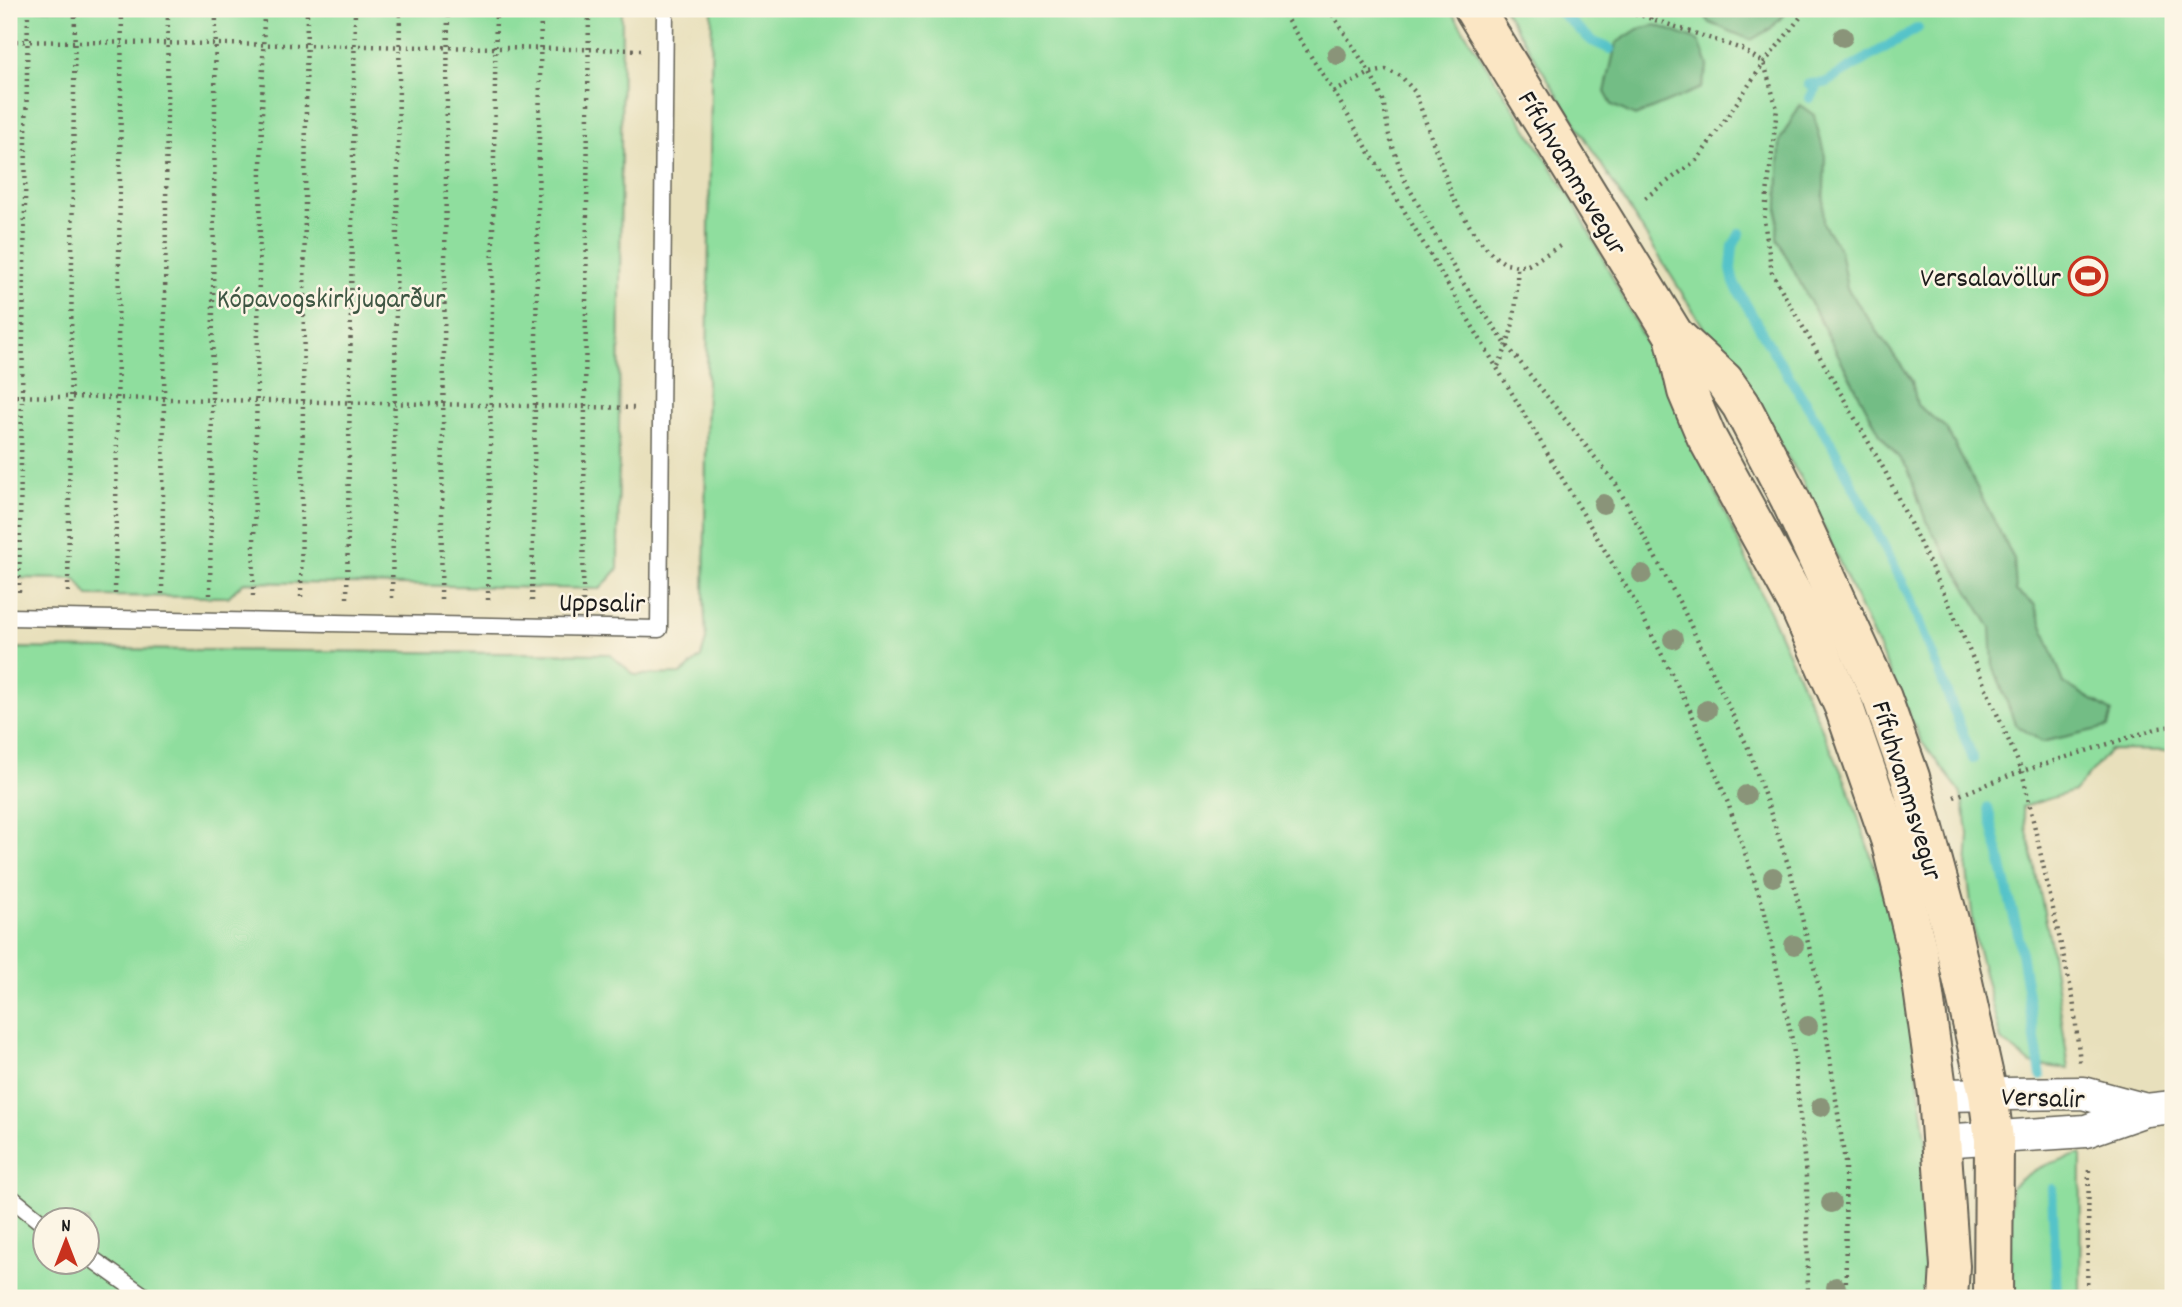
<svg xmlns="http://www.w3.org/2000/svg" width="2182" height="1307" font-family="Dekko,sans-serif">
	<rect width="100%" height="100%" fill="#fcf5e5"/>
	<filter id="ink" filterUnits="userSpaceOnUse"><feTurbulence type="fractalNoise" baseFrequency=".0143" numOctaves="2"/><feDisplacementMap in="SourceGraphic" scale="14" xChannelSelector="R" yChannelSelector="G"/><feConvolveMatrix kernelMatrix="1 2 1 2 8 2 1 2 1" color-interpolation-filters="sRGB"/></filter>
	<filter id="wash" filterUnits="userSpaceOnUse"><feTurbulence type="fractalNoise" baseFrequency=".00686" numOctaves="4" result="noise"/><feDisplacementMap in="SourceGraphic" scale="28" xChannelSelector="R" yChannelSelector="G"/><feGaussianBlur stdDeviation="1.57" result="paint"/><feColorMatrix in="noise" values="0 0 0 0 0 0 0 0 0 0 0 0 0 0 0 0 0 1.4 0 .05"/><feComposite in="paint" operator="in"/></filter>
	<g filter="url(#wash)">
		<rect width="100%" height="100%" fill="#e8e0bc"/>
		<g fill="#8fde9e" stroke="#567d5d" stroke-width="2" fill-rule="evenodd">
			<polygon points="9,9 622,9 618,569 600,589 244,582 228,597 88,596 76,579 9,578"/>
			<path d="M712,9H1450L1575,204L1672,394L1848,787L1900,944L1931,1176L1930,1298H9V648L609,654L635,675L681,674L701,657L706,640L704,599ZM46,1220H88V1262H46Z"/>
			<polygon points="1504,9 2173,9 2173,751 2110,750 2075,791 2022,807 2050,940 2069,1069 2031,1064 2001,1040 1975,938 1967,870 1969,834 1960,791 1921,741 1801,478 1707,333"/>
			<path d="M2081,1154L2080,1298H2009L2011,1187C2033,1167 2052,1162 2081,1154Z"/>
		</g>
		<g fill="#73bd85" stroke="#486c50" stroke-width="2">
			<polygon points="1700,9 1790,9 1770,29 1751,40 1710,23"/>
			<polygon points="1656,25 1699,41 1708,65 1701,88 1635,116 1612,105 1605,92 1616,43 1638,29"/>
			<polygon points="1800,105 1814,115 1825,156 1823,223 1840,250 1847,288 1912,381 1917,405 1946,428 2014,559 2016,591 2034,604 2064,683 2112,712 2108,727 2042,742 2015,724 1993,665 1991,628 1926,521 1908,469 1881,436 1777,239 1780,140"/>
		</g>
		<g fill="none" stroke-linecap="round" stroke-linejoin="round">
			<g stroke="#55c3c9" stroke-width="10">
				<polyline points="1557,9 1592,41 1610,49"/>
				<polyline points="1808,84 1825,83 1918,28"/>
				<polyline points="1810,98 1817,85"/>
				<polyline points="1740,233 1733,246 1731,269 1734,283 1768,343 1831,443 1908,593 1973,759"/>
				<polyline points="1988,808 2018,934 2041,1076"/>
				<polyline points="2052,1189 2057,1298"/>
			</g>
		</g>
	</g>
	<g filter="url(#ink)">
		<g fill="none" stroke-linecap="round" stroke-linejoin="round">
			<defs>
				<g id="service">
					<polyline points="9,617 659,629 665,9"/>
					<polyline points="9,1196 46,1226"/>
					<polyline points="88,1256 147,1298"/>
				</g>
				<g id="minor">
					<polyline points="1938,1095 2083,1093 2146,1110"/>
					<polyline points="1942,1141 2086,1131 2146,1110 2173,1107"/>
				</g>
				<g id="secondary">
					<polyline points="1474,9 1674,335 1724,381 1741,405 1790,499 1882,698 1910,777 1950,924 1988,1094 1994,1139 1993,1298"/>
					<polyline points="1674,335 1687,391 1706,436 1800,608 1844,707 1890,839 1918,953 1938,1095 1950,1266 1948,1298"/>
				</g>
			</defs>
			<use href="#service" stroke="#636154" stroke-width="19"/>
			<use href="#minor" stroke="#636154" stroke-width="35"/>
			<use href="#secondary" stroke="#636154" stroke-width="42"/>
			<g stroke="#636154" stroke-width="4.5" stroke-dasharray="2 5" stroke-linecap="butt">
				<polyline points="1280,9 1334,92 1634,600 1691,712 1728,803 1764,909 1793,1044 1807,1187 1808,1298"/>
				<polyline points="1329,9 1370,73 1383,100 1389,135 1403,177 1430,226 1461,280 1508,347 1616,484 1683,609 1749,750 1791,873 1821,996 1845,1162 1846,1298"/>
				<polyline points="1622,9 1742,49 1764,63 1777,109 1764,220 1772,273 1885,471 1949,604 2022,771 2073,998 2080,1062"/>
				<polyline points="1650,18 1660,9"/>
				<polyline points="9,41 641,50"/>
				<polyline points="1334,92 1370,73 1386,70 1401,76 1415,92 1453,198 1475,235 1494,256 1506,264 1517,266 1528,265 1560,246"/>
				<polyline points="1645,198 1698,159 1764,63 1807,9"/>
				<path d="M1498,366C1514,335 1518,301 1517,266"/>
				<polyline points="9,396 638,408"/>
				<polyline points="19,592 28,9"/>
				<polyline points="68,592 75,9"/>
				<polyline points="115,594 122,9"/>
				<polyline points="162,594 168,9"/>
				<polyline points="210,595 216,9"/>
				<polyline points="253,596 264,9"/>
				<polyline points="301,597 307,9"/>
				<polyline points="347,598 355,9"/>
				<polyline points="392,598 400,9"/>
				<polyline points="441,599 448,9"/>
				<polyline points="488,600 496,9"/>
				<polyline points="532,601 541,9"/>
				<polyline points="583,602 589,9"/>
				<polyline points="1954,797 2022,771 2159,728 2173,726"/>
				<polyline points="2087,1298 2089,1165"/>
			</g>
			<use href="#service" stroke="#fff" stroke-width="16"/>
			<use href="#minor" stroke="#fff" stroke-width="32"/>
			<use href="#secondary" stroke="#fbe6c4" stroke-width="38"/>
		</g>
		<g fill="#8a9479">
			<circle cx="1843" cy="37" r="10"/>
			<circle cx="1337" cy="55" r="10"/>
			<circle cx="1603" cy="504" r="10"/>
			<circle cx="1642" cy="574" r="10"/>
			<circle cx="1673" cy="639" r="10"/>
			<circle cx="1707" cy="710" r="10"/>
			<circle cx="1746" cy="795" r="10"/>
			<circle cx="1773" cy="877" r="10"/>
			<circle cx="1794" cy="945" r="10"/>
			<circle cx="1808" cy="1026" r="10"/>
			<circle cx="1821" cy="1107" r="10"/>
			<circle cx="1831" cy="1203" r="10"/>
			<circle cx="1836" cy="1287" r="10"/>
		</g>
	</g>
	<defs>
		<symbol id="stadium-ring" viewBox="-11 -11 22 22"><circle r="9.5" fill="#fcf5e5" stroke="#c8321e" stroke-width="1.5"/><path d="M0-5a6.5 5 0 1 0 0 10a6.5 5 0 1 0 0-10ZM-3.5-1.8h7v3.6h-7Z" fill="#c8321e"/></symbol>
	</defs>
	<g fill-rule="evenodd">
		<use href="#stadium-ring" x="2066" y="254" width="44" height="44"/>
	</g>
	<g text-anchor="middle" stroke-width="5" stroke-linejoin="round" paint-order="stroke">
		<g font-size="28" fill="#1c1c1c" stroke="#fcf5e5">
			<text transform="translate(1574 172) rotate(59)" y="10">Fífuhvammsvegur</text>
			<text transform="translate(602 601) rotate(1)" y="10">Uppsalir</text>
			<text transform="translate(1909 790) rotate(73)" y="10">Fífuhvammsvegur</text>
			<text transform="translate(2043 1096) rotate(2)" y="10">Versalir</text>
		</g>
		<g font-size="28" fill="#1c1c1c" stroke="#fcf5e5" text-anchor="end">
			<text x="2061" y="286">Versalavöllur</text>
		</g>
		<g font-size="28" fill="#3e5643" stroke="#fcf5e5">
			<text x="331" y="307">Kópavogskirkjugarður</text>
		</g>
	</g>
	<rect width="2182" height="1307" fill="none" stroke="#fcf5e5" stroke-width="35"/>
	<g transform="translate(66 1241)"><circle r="33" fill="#fcf5e5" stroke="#a29e95" stroke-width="2"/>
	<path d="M0-5L12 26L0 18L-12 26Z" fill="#c8321e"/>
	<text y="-10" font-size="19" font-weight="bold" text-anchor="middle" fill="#1c1c1c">N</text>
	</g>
</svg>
